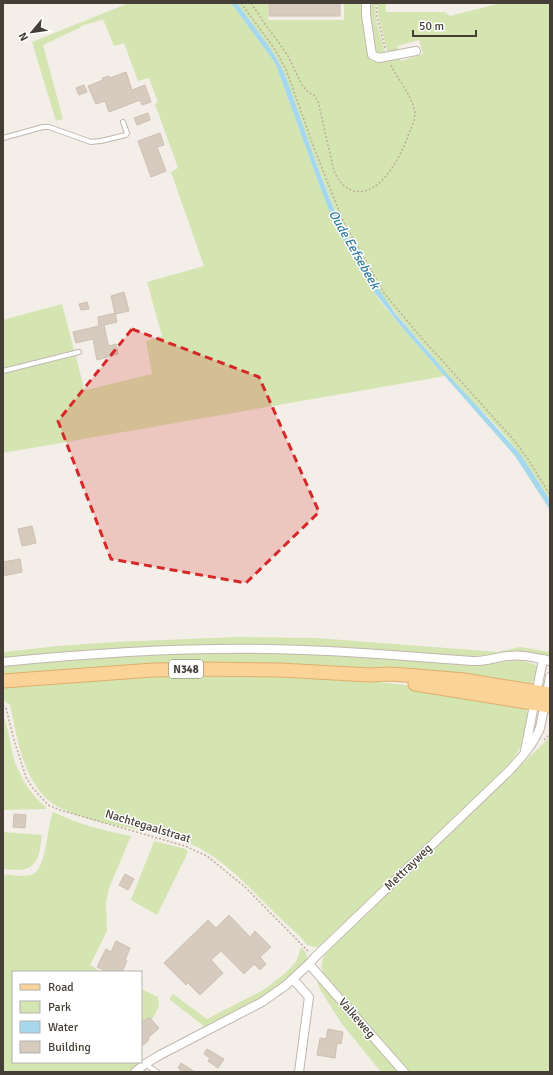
<svg xmlns="http://www.w3.org/2000/svg" width="553" height="1075" font-family="Signika,sans-serif">
	<rect width="100%" height="100%" fill="#f3eee7"/>
	<g fill="#d4e5b1">
		<path d="M129,3H231L273,60L277,68L320,187L341,236L363,275L380,301L404,330L445,376L3,453V374L76,356L84,389L86,390L152,374L146,341L162,336L147,282L204,266L171,172L178,168L155,104L158,102L149,78L138,81L124,43L114,46L103,19C99,20 96,22 92,23C86,24 83,24 79,28L43,45L63,119L56,121L32,42Z"/>
		<path d="M237,3H268V18L269,20H344V3H363L371,58L375,61L377,62L400,58L401,61L423,54L419,40L397,46L399,52L388,54L379,20L377,3H386V12H445L450,16L501,3H550V500C539,482 527,464 515,448C496,423 472,401 451,379C441,368 431,355 422,344C409,329 397,315 385,300C337,233 313,153 286,77C274,49 254,27 237,3Z"/>
		<path d="M368,3H375C375,21 381,38 386,55L378,54L375,51Z"/>
		<polygon points="62,304 74,350 3,368 3,320"/>
		<polygon points="237,637 317,638 498,652 520,647 550,652 550,658 483,658 276,645 227,645 136,647 3,658 3,652 58,646 115,642"/>
		<path d="M188,653H279L349,656L480,665C501,664 517,655 537,666V672L533,682L529,685L405,672L3,676V665L103,657Z"/>
		<path d="M256,674L371,681L422,687L525,708C529,714 528,719 527,726C524,746 513,760 500,775L377,892L318,947H315L307,945C301,936 286,924 277,915C251,890 221,854 185,842C151,829 112,828 76,815C64,810 52,805 43,795C21,770 17,736 10,705L3,700V686L128,676Z"/>
		<path d="M3,714C8,727 10,742 13,756C18,774 31,796 46,807V809L3,810Z"/>
		<path d="M550,737V1072H410L328,981C321,971 320,967 324,955Z"/>
		<path d="M53,812C78,824 104,831 131,836L109,888L106,902L107,931L90,965L101,972H13V1062H140L141,1063L130,1072H3V874C12,875 22,877 31,875C47,871 47,824 53,812Z"/>
		<path d="M3,832L42,835C40,848 40,865 25,869C19,871 10,869 3,869Z"/>
		<polygon points="154,841 186,849 188,852 157,915 131,900"/>
		<path d="M301,947C304,950 307,953 307,957C306,964 300,968 296,972C270,996 237,1011 205,1027L169,999L173,994L207,1019L265,989L284,974L296,962Z"/>
		<polygon points="316,979 399,1072 381,1072 342,1024 321,991"/>
		<polygon points="141,989 158,997 159,1006 141,1041"/>
	</g>
	<path fill="#a5d8ed" d="M231,3H237C254,27 274,49 286,77L318,168L332,204L342,226L369,274L394,312L450,377L479,408L521,455L550,500V510L515,456L404,330L371,288L341,236L334,223L320,187L277,68L273,60Z"/>
	<g fill="#d7cbc0" stroke="#cebfb0">
		<rect x="269" y="3" width="71" height="13"/>
		<polygon points="126,72 132,90 145,85 151,102 142,105 140,100 109,112 105,101 96,104 88,86 103,80 102,78 109,76 110,78"/>
		<polygon points="84,85 87,92 79,95 76,88"/>
		<polygon points="148,113 150,120 137,125 134,118"/>
		<polygon points="160,133 164,145 157,147 166,171 151,177 138,141"/>
		<polygon points="124,292 129,311 115,314 111,296"/>
		<polygon points="87,302 89,309 81,310 79,304"/>
		<polygon points="115,313 117,322 104,325 108,344 109,346 116,344 118,354 97,360 93,339 76,343 73,332 99,326 98,317"/>
		<polygon points="32,526 36,543 22,546 18,529"/>
		<polygon points="20,559 22,572 3,576 3,562"/>
		<polygon points="14,814 26,815 25,828 13,827"/>
		<polygon points="125,874 134,879 128,890 119,885"/>
		<polygon points="229,915 250,937 255,931 271,947 260,957 266,964 260,970 254,964 244,974 221,951 211,960 223,973 200,995 188,983 186,985 164,963 208,920 216,928"/>
		<polygon points="116,941 130,948 125,960 127,961 122,972 108,972 97,967 106,949 111,952"/>
		<polygon points="149,1017 159,1028 148,1038 149,1040 141,1047 141,1024"/>
		<polygon points="328,1029 343,1032 341,1044 337,1043 335,1058 317,1055 320,1038 326,1039"/>
		<polygon points="207,1049 224,1059 218,1068 208,1061 210,1058 204,1054"/>
		<polygon points="181,1063 195,1072 183,1072 178,1068"/>
	</g>
	<g fill="none" stroke-linecap="round" stroke-linejoin="round">
		<defs>
			<g id="service">
				<polyline points="3,138 43,127 49,127 91,142 101,141 126,135 127,133 123,122"/>
				<polyline points="3,371 79,352"/>
				<polyline points="145,1064 157,1072"/>
			</g>
			<g id="minor">
				<polyline points="366,3 366,15 372,55 379,58 416,51"/>
				<path d="M3,662C103,652 204,646 304,650C360,652 417,657 473,661C485,662 496,657 508,656C523,654 536,658 550,661"/>
				<polyline points="525,751 543,659"/>
				<polyline points="309,964 404,1072"/>
				<polyline points="293,979 309,997 299,1072"/>
				<path d="M135,1072L145,1064L160,1055L262,1002L285,986L309,964L314,958L509,771C521,758 533,745 540,728L550,677"/>
			</g>
			<g id="primary">
				<polyline points="3,681 153,670 203,669 280,670 370,675 389,674 405,675 464,680 550,694"/>
				<polyline points="415,684 550,706"/>
			</g>
		</defs>
		<use href="#service" stroke="#c1b7ad" stroke-width="6"/>
		<use href="#minor" stroke="#c1b7ad" stroke-width="10"/>
		<use href="#primary" stroke="#dfae69" stroke-width="15"/>
		<g stroke="#bfae9c" stroke-width="1.5" stroke-dasharray="2 2" stroke-linecap="butt">
			<polyline points="241,3 276,51 287,72 314,148 344,223 384,293 419,335 514,440 528,459 550,495"/>
			<path d="M251,3L267,27L277,40L288,56L302,85L308,92L315,96L318,101L333,167C336,178 343,188 354,191C381,197 401,155 408,136C411,128 415,121 415,113C413,96 397,79 390,63"/>
			<polyline points="376,3 377,16 385,48"/>
			<polyline points="3,705 6,708 14,740 26,777 32,787 48,805 60,810 185,846 207,856 245,887 309,952"/>
			<polyline points="544,740 550,734"/>
		</g>
		<use href="#service" stroke="#fff" stroke-width="4"/>
		<use href="#minor" stroke="#fff" stroke-width="8"/>
		<use href="#primary" stroke="#fad399" stroke-width="13"/>
	</g>
	<path fill="#d62828" fill-opacity="0.2" stroke="#d62828" stroke-width="3" stroke-dasharray="8 5" stroke-linejoin="round" d="M132,329L259,377L319,512L246,583L111,559L58,421Z"/>
	<g text-anchor="middle" stroke-width="3" stroke-linejoin="round" paint-order="stroke">
		<rect fill="#fff" stroke="#7d7872" stroke-width="1" x="169" y="660" width="34" height="18" rx="3"/>
		<g font-size="11" font-weight="bold" fill="#453e36">
			<text x="186" y="673">N348</text>
		</g>
		<g font-size="12" fill="#453e36" stroke="#fff">
			<text transform="translate(148 826) rotate(17)" y="4">Nachtegaalstraat</text>
			<text transform="translate(408 867) rotate(-44)" y="4">Mettrayweg</text>
			<text transform="translate(357 1018) rotate(49)" y="4">Valkeweg</text>
		</g>
		<g font-size="13" font-style="italic" fill="#307c9d" stroke="#fff">
			<text transform="translate(355 249) rotate(60)" y="5">Oude Eefsebeek</text>
		</g>
	</g>
	<rect width="553" height="1075" fill="none" stroke="#453e36" stroke-width="8"/>
	<rect x="12" y="971" width="130" height="92" fill="#ffffff" stroke="#b5b2af"/>
	<rect x="20" y="984" width="20" height="6" fill="#fad399" stroke="#b5b2af"/>
	<text x="48" y="991" font-size="12" fill="#453e36">Road</text>
	<rect x="20" y="1001" width="20" height="12" fill="#d4e5b1" stroke="#b5b2af"/>
	<text x="48" y="1011" font-size="12" fill="#453e36">Park</text>
	<rect x="20" y="1021" width="20" height="12" fill="#a5d8ed" stroke="#b5b2af"/>
	<text x="48" y="1031" font-size="12" fill="#453e36">Water</text>
	<rect x="20" y="1041" width="20" height="12" fill="#d7cbc0" stroke="#b5b2af"/>
	<text x="48" y="1051" font-size="12" fill="#453e36">Building</text>
	<g transform="translate(32 32) rotate(241)" stroke="#ffffff" stroke-width="3" paint-order="stroke">
	<path d="M0-3L7 15L0 10L-7 15Z" fill="#453e36"/>
	<text y="-6" font-size="11" font-weight="bold" text-anchor="middle" fill="#453e36">N</text>
	</g>
	<path d="M413 30v6h63v-6" fill="none" stroke="#453e36" stroke-width="2"/>
	<text x="419" y="30" font-size="12" fill="#453e36" stroke="#ffffff" stroke-width="3" paint-order="stroke">50 m</text>
</svg>
